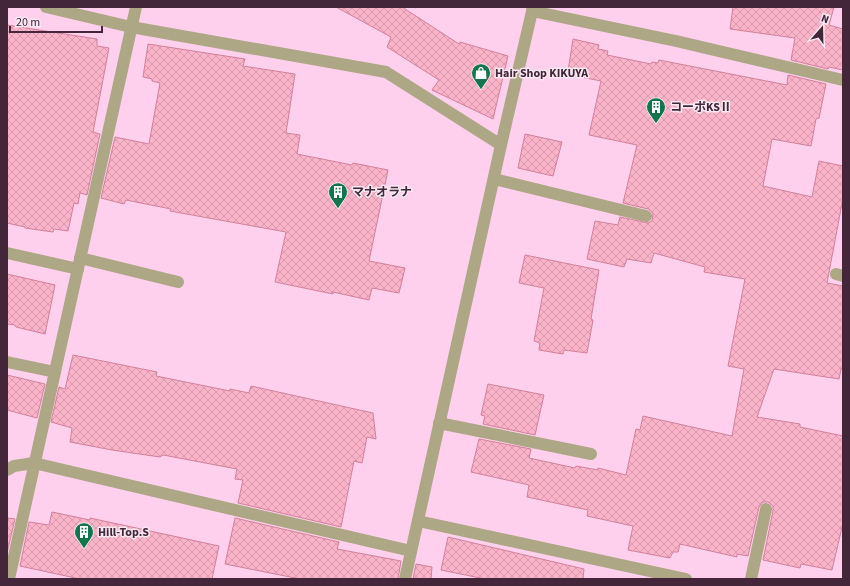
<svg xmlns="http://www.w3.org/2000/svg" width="850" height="586" font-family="'Source Sans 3','Noto Sans JP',sans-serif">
	<defs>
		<pattern id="building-cross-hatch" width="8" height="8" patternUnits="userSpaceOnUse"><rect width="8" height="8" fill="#fab3c8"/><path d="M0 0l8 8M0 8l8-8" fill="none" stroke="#d89aad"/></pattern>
	</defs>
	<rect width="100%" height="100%" fill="#fed0ed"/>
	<g fill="url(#building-cross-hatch)" stroke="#d3809a">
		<polygon points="336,7 402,7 459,44 460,42 508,56 493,119 432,90 439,80 387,47 391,37"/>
		<polygon points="733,7 834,7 829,25 843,29 843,70 829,67 828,69 791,60 795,38 730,29"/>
		<polygon points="7,25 97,39 97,46 109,48 93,132 100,134 87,195 80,193 78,204 74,203 68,231 54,229 53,232 25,228 25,227 7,223"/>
		<polygon points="573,39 599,45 598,49 608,51 607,55 651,64 652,62 658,63 659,60 787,85 788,75 826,84 819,118 816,119 811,146 772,139 763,186 812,197 819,161 843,166 843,198 827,283 843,286 843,369 841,369 839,379 774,369 757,417 800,424 800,427 843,436 843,523 832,570 801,564 800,568 763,560 773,511 773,506 768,502 763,502 759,507 748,556 737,554 737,557 680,544 678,552 673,552 670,558 628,550 633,526 587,516 588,510 527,497 529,485 471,472 479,439 531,449 529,458 575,468 576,466 598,470 598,468 626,475 636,429 640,430 643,416 732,436 744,369 728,366 745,279 704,272 705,267 654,253 651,263 627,259 624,267 587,259 595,221 618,225 620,217 648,223 652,221 653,214 651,211 648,209 623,203 637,145 589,135 601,81 576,76 575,73 568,71"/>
		<polygon points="148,44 245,59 243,66 295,74 286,133 300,135 297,154 352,165 353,163 388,170 369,261 405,268 399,293 372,288 369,300 333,292 333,294 275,282 286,232 170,211 171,209 126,200 124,204 101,198 115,137 149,144 160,83 152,81 152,79 143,77"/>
		<polygon points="525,134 562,142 553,176 518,168"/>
		<polygon points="525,255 599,270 591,319 593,320 587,353 564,350 563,354 539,350 540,343 534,341 544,288 519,283"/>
		<polygon points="7,274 55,285 45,334 16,327 15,325 7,324"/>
		<polygon points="73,355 157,372 156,376 230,391 230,389 249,393 251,386 373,413 376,439 367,437 362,463 354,461 341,527 238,503 243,480 235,479 237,469 163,455 160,457 112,450 70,442 72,428 51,422 59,387 65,389"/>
		<polygon points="7,375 45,384 37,418 7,410"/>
		<polygon points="488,384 544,395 535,435 483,424 485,416 481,415"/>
		<polygon points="52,512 90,520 90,518 219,546 212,579 80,579 20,566 29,522 49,525"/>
		<polygon points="7,518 15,519 7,553"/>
		<polygon points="235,518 339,542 337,549 401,561 398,579 300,579 225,564"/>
		<polygon points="448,537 584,569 583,579 485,579 441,570"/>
		<polygon points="416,564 432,567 431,579 413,579"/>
	</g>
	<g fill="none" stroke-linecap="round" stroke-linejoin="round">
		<g stroke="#ada785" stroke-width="12">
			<polyline points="46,7 131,27 386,72 501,145"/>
			<polyline points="532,11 676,41 843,80"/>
			<polyline points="494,179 646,216"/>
			<polyline points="7,253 78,269"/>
			<polyline points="80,258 178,282"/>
			<polyline points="836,274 843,276"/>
			<polyline points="7,362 55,372"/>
			<polyline points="439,423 591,454"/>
			<polyline points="7,470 14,466 34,463 411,551"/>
			<polyline points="418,521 686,579"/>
			<polyline points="9,579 136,7"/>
			<polyline points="405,579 501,145 533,7"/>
			<polyline points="751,579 766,509"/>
		</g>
	</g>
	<defs>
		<symbol id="shop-pin" viewBox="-11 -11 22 30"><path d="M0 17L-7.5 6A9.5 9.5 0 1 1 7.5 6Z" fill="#11754d" stroke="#f7e8f1"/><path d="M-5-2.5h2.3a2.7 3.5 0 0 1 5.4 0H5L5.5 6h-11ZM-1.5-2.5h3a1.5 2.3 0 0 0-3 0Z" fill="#fff"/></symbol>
		<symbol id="building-pin" viewBox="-11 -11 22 30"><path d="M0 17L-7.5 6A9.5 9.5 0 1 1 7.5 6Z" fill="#11754d" stroke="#f7e8f1"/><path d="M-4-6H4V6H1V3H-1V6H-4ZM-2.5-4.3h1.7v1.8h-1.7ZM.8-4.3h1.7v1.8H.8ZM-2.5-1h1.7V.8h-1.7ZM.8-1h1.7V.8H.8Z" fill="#fff"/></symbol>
	</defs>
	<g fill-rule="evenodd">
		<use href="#shop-pin" x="470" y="62" width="22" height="30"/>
		<use href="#building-pin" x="645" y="96" width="22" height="30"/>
		<use href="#building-pin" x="327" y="181" width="22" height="30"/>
		<use href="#building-pin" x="73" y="521" width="22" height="30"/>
	</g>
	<g text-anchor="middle" stroke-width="3" stroke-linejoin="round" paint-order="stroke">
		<g font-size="12" font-weight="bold" fill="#43263a" stroke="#f7e8f1" text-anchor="start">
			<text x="495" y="77">Hair Shop KIKUYA</text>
			<text x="670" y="111">コーポKSⅡ</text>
			<text x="352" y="196">マナオラナ</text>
			<text x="98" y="536">Hill-Top.S</text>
		</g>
	</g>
	<rect width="850" height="586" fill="none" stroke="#43263a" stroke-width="16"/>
	<g transform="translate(822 28) rotate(20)" stroke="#f7e8f1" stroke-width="3" paint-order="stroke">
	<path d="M0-3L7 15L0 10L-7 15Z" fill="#43263a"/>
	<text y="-6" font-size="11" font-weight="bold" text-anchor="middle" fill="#43263a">N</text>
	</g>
	<path d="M10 26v6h92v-6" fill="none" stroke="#43263a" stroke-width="2"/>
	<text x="16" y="26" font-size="12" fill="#43263a" stroke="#f7e8f1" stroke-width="3" paint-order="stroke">20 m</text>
</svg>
